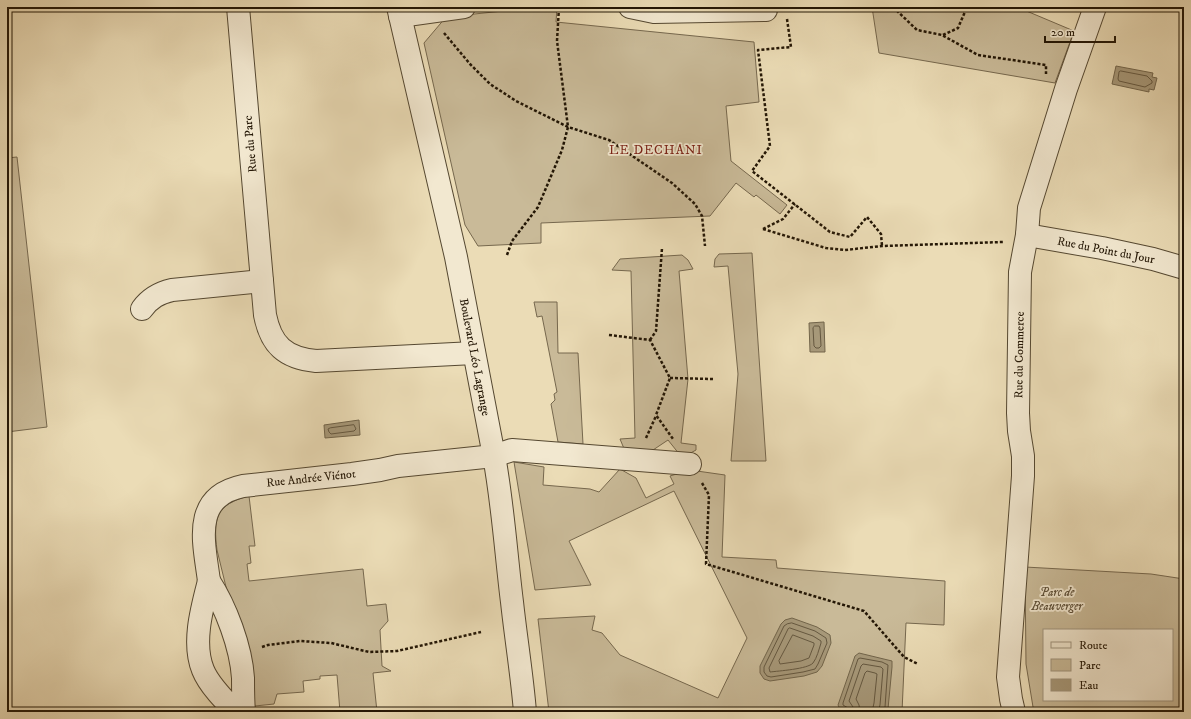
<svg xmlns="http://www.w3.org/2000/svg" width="1191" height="719" font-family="'IM FELL DW Pica',serif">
	<rect width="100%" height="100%" fill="#ebdcb6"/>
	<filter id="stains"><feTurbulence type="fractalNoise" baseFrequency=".005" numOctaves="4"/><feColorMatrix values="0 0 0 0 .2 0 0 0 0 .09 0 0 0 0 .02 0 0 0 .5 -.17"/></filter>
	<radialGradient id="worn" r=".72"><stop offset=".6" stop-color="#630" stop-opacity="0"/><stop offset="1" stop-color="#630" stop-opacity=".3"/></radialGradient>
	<g fill="#c9ba98" stroke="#76684e" fill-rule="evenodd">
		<polygon points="541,7 557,7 556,22 754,42 759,102 726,106 731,161 787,205 780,214 756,195 754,197 736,183 710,216 541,223 541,243 478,246 465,225 424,43 446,17"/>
		<polygon points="872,7 1017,7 1074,31 1055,83 879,53"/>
		<polygon points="17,157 47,427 7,432 7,158"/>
		<polygon points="752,253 766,461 731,461 738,374 728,266 714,267 715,259 719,254"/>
		<polygon points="682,255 688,260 693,269 679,271 688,379 681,443 696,445 696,450 687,455 680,455 668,440 650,452 625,451 620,439 635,438 631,271 612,270 620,259"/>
		<polygon points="534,302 557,302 558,353 578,353 583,444 558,442 551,404 555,400 554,394 557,392 542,316 537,317"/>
		<polygon points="514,462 544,467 543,485 590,489 599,492 620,469 636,478 646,498 674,484 670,476 690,470 725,475 722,557 776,560 777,568 945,581 944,625 906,623 902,712 549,712 538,619 595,616 592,630 602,633 620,655 718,698 747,638 674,491 569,541 591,585 535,590"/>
		<path d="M249,496L255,546H249L251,563L247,564L249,581L363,569L367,606L386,604L388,621L380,630L382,666L391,671L373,673L377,712H340L337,675L320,676V679L303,681L304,692L277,694L274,704L255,706L217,550C213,519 216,504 249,496Z"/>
		<path d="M1025,567L1151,574L1184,579V712H1039L1033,707L1026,664ZM1044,630H1172V700H1044Z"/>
	</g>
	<g fill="#a7997a" stroke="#72654b">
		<polygon points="1116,66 1153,73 1152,77 1157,78 1154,90 1149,89 1149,92 1112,84"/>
		<polygon points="824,322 825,352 810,352 809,323"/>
		<polygon points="359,420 360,435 325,438 324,425"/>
		<polygon points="792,618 817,627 830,635 831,643 822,666 817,672 804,676 770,681 764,679 760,673 760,666 781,624 785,620"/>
		<polygon points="859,653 892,661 892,667 888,709 886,712 847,711 840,709 838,705 855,656"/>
	</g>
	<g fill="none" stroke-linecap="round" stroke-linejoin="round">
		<g stroke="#655840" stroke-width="1">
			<polygon points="1121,71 1147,76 1152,81 1152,83 1145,87 1119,81 1118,79 1119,72"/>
			<polygon points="815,326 819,326 820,328 821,346 819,348 816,348 814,346 813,328"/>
			<polygon points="354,425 356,429 354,431 331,434 329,432 328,429 330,428"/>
			<polygon points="792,623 815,631 826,638 827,643 818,664 815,669 803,672 771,677 767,676 764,672 764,667 784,626 787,624"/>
			<path d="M790,628L813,636L821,641V643C819,649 817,658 813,663C808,669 778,671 770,672L769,668L788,629Z"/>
			<polygon points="793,635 814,643 814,645 809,658 801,661 780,664 779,661"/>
			<polyline points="849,712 848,708 843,705 843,703 858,659 860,658 882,662 888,665 885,707 883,712"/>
			<polyline points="854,712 853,707 849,701 861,666 863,664 881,667 883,669 880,705 878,712"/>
			<polyline points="860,712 859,705 856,699 865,673 867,671 875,673 877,674 874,703 872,712"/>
		</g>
		<defs>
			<g id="minor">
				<path d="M238,7L265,315C271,345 285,358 316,361L474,353"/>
				<path d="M398,7L456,257L494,456C503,505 506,554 512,602C516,639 522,675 525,712"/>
				<polyline points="630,7 654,12 766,10"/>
				<polyline points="400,16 464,7"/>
				<polyline points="1027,235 1102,248 1153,259 1184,268"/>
				<path d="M142,309C150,298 159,293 172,290L262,281"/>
				<path d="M209,581C204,542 191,497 243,486L352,474L380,470L398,466L494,456L512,450L690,464"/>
				<path d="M236,712C225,701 209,685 203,670C192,643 202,608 209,581C226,607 241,647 243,678C243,689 243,701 244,712"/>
				<polyline points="1014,712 1011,699 1008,677 1023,476 1023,456 1019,431 1018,413 1020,272 1027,235 1029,208 1066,89 1095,7"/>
			</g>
		</defs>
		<use href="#minor" stroke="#554831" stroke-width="24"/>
		<g stroke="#231605" stroke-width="2.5" stroke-dasharray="3 2" stroke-linecap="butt">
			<polyline points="893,7 917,30 942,35 978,55 1046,65 1046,74"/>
			<polyline points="787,19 791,47 758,50 770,146 752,171 830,232 850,237 867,217 881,234 882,246"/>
			<polyline points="444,33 470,64 490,84 516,101 568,127 609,140 672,183 695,204 702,216 705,246"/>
			<polyline points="943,35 958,28 967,7"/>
			<polyline points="763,229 826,248 845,250 882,246 1003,242"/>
			<polyline points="763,229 783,219 795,204"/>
			<polyline points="507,255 512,241 538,207 562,150 568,127 557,41 559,7"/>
			<polyline points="609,335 650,340 670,378 656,415 673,439"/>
			<polyline points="650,340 656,331 662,248"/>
			<polyline points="670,378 713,379"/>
			<polyline points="646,438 656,416"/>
			<polyline points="702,483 709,495 706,564 864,611 904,657 918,664"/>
			<polyline points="262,647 268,645 300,641 331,643 369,652 397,651 481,632"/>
		</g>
		<use href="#minor" stroke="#f2e8d0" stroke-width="22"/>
	</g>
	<g text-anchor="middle" stroke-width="3.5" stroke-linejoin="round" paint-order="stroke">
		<g font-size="12" fill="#231605" stroke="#f2e8d0">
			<text transform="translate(250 144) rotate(-95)" y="4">Rue du Parc</text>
			<text transform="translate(1106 250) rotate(11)" y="4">Rue du Point du Jour</text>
			<text transform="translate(1019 355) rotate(-89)" y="4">Rue du Commerce</text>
			<text transform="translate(475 357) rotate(79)" y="4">Boulevard Léo Lagrange</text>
			<text transform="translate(311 478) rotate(-6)" y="4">Rue Andrée Viénot</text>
		</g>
		<g font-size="12" font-style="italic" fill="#5d4f38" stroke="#f2e8d0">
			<text x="1057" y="596">Parc de<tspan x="1057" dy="14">Beauverger</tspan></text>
		</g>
		<g font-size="13" letter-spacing="1" fill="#7a1f14" stroke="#f2e8d0">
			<text x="656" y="154">LE DECHANI</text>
		</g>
	</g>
	<rect width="1191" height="719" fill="none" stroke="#ebdcb6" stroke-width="24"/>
	<rect x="8" y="8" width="1175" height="703" fill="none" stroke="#231605" stroke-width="2"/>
	<rect x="12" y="12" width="1167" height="695" fill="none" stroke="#231605"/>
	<rect x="1043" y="629" width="130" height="72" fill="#f2e8d0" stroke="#9f947f"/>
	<rect x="1051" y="642" width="20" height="6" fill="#f2e8d0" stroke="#9f947f"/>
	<text x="1079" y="649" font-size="12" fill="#231605">Route</text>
	<rect x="1051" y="659" width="20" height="12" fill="#c9ba98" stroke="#9f947f"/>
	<text x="1079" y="669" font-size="12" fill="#231605">Parc</text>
	<rect x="1051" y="679" width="20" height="12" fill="#a7997a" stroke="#9f947f"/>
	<text x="1079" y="689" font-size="12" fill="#231605">Eau</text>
	<path d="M1045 36v6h70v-6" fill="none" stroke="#231605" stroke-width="2"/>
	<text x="1051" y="36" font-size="12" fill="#231605" stroke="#f2e8d0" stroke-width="3" paint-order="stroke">20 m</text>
	<rect width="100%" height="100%" filter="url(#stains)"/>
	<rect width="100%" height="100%" fill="url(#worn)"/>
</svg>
